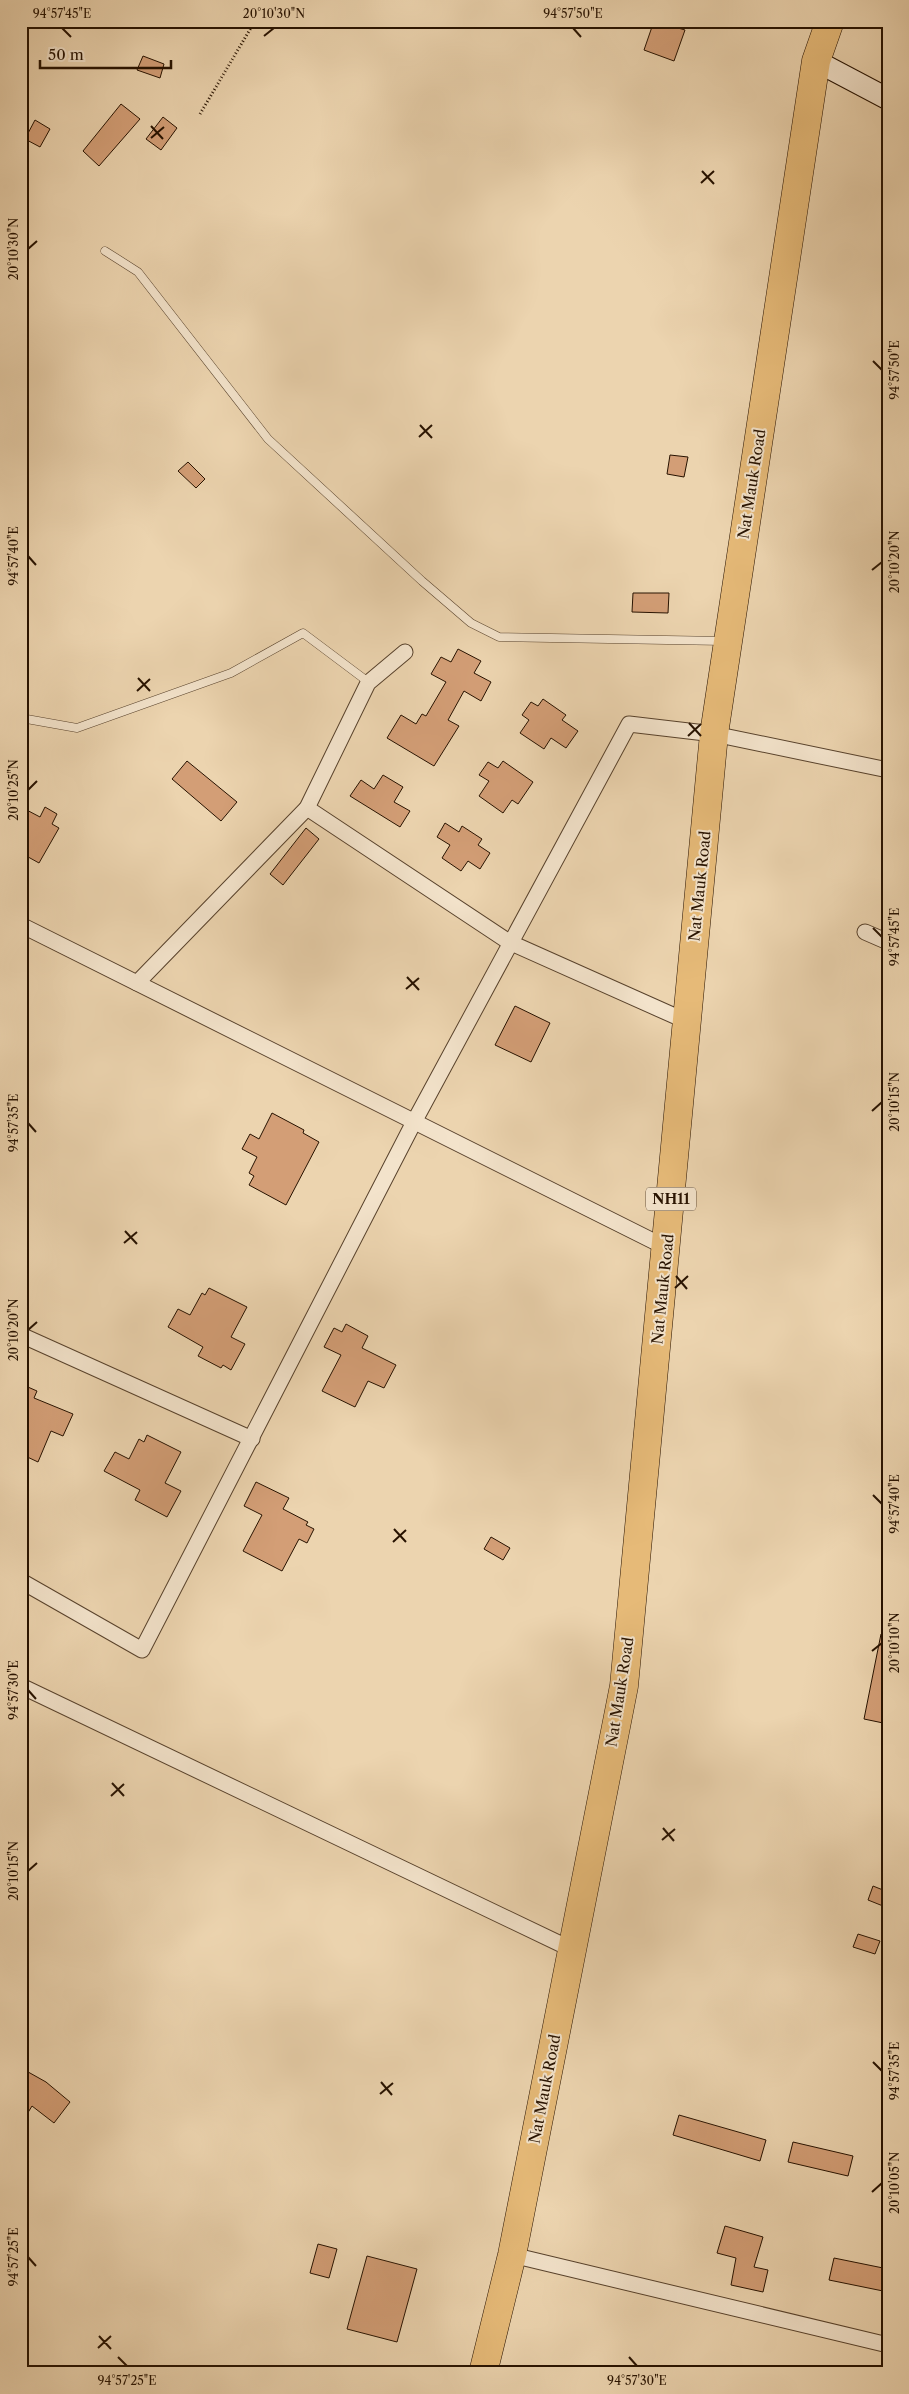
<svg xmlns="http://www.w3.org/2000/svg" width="909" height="2394" font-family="'Libre Caslon Text',serif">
	<rect width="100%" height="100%" fill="#ecd4af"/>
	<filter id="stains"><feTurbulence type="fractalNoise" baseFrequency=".004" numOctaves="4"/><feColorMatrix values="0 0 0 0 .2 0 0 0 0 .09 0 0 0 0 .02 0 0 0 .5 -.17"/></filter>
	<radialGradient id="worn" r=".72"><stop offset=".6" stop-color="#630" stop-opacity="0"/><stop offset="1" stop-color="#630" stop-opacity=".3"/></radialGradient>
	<g fill="#d39e76" stroke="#271200">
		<polygon points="654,21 685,30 674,61 644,50"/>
		<polygon points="143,56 164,64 160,78 137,70"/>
		<polygon points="121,104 140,119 99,166 83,151"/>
		<polygon points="163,117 177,128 161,150 146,139"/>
		<polygon points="35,120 50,129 40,147 25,139"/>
		<polygon points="670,455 688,457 684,477 667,474"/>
		<polygon points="188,462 205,479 196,488 178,471"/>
		<polygon points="633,593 669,593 668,613 632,612"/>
		<polygon points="458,649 481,661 474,673 491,682 481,701 464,691 448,720 459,726 434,766 387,738 401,715 416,724 422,714 426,716 446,682 431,674 441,657 451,662"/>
		<polygon points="543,699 566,715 562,720 578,731 566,748 551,738 544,749 520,733 529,720 522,715 531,702 538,706"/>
		<polygon points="187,761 237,802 221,821 172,779"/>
		<polygon points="503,761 533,782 518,804 512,800 503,813 479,796 489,781 479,775 488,762 498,768"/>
		<polygon points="383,775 403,787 394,802 410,811 400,827 350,796 361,780 374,789"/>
		<polygon points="21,807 40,817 45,807 57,814 52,824 59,828 39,863 21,853"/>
		<polygon points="445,823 459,832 462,826 482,839 478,845 490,853 480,869 468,861 461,871 442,858 450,845 437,837"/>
		<polygon points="306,828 319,839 283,885 270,874"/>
		<polygon points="515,1006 550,1023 531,1062 495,1045"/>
		<polygon points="272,1113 304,1130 303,1133 319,1142 286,1205 249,1185 254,1176 249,1173 257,1157 242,1149 250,1134 259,1139"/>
		<polygon points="209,1288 247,1307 231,1337 245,1344 231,1370 223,1365 221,1368 198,1356 203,1347 168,1327 178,1309 190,1315 202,1293 205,1295"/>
		<polygon points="346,1324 368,1336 362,1348 396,1365 384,1388 368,1381 355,1407 322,1391 341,1355 324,1347 334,1328 342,1332"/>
		<polygon points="21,1384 37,1391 34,1398 73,1414 63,1436 51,1431 38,1462 21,1454"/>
		<polygon points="147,1435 181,1452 165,1483 181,1491 167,1517 135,1500 140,1490 104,1471 115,1452 129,1459 139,1439 144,1442"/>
		<polygon points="256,1482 289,1498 283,1509 308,1522 306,1525 314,1529 307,1543 299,1539 282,1571 243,1551 262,1515 244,1506"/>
		<polygon points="491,1537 510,1548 503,1560 484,1549"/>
		<polygon points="881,1634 888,1635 888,1724 864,1719"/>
		<polygon points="873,1886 888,1892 888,1908 868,1900"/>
		<polygon points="858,1934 880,1941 875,1954 853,1947"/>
		<polygon points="21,2068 46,2082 70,2102 54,2123 32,2106 21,2124"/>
		<polygon points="679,2115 766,2140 760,2161 673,2135"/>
		<polygon points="793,2142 853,2156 848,2176 788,2162"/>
		<polygon points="725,2226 763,2237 754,2267 768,2270 763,2292 731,2285 736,2258 717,2253"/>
		<polygon points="318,2244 337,2249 329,2278 310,2273"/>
		<polygon points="367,2256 417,2269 397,2342 347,2329"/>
		<polygon points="834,2258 888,2269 888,2292 829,2280"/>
	</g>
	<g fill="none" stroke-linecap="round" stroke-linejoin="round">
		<defs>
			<g id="lane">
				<polyline points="105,251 138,272 268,439 422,581 471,623 499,637 724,641"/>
				<polyline points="21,718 77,728 231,673 303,633 367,681"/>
			</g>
			<g id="street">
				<polyline points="307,808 509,942 686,1021"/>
				<polyline points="21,925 667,1248"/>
				<polyline points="865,932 888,942"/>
				<polyline points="137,983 307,808 368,683 405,652"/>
				<polyline points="21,1335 252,1439"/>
				<polyline points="21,1581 142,1650 414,1122 629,724 714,734 888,770"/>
				<polyline points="21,1686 573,1950"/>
				<polyline points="512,2255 888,2345"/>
			</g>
			<polyline id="secondary" points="816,61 888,99"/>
			<polyline id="highway" points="483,2373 512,2255 624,1686 714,734 816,61 830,21"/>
		</defs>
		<use href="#lane" stroke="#58422c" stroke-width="9"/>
		<use href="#street" stroke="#58422c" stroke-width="17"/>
		<use href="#secondary" stroke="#271200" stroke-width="23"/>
		<use href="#highway" stroke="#271200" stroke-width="29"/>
		<polyline stroke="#271200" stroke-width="3" stroke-dasharray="1 2.5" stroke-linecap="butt" points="200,114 255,21"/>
		<use href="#lane" stroke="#f3e3cb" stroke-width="8"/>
		<use href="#street" stroke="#f3e3cb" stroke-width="15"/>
		<use href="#secondary" stroke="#f3e3cb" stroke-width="21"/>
		<use href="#highway" stroke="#e6ba78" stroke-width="28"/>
	</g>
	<path fill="none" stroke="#271200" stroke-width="2" d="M62,28L71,37M573,28L581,37M264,36L274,28M151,126L163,139M151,138L164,127M702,171L714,184M701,183L714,171M28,249L37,241M873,361L882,370M420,425L432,438M419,437L432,425M28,556L36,565M872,570L882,562M138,678L150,691M137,691L150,679M689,723L701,736M688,736L701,724M28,790L37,781M873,928L882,937M407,977L419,990M406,989L419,978M872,1111L882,1102M28,1123L36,1132M125,1231L137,1244M124,1243L137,1232M676,1276L687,1289M675,1288L688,1276M28,1330L37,1322M873,1495L882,1504M394,1529L406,1542M393,1542L406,1530M872,1651L882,1643M28,1690L36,1699M112,1783L124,1796M111,1796L124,1784M663,1828L674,1841M662,1840L675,1829M28,1871L37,1863M873,2062L882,2071M381,2082L392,2095M380,2094L393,2083M872,2192L882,2183M28,2257L36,2266M99,2336L111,2349M98,2348L111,2336M118,2357L127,2366M629,2357L637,2366"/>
	<g text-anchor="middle" stroke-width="4" stroke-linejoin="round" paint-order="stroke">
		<rect fill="#f3e3cb" stroke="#64513d" stroke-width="1" x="646" y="1187.5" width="50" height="23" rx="4"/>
		<g font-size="14" font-weight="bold" fill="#271200">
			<text x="671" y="1204">NH11</text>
		</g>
		<g font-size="15" fill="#271200" stroke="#f3e3cb">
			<text transform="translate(752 484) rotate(-81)" y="5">Nat Mauk Road</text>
			<text transform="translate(700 886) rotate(-84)" y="5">Nat Mauk Road</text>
			<text transform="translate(663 1289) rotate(-84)" y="5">Nat Mauk Road</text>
			<text transform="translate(620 1692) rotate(-81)" y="5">Nat Mauk Road</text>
			<text transform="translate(545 2089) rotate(-79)" y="5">Nat Mauk Road</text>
		</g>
	</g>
	<rect width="909" height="2394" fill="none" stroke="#ecd4af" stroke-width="55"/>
	<path d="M40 60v8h131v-8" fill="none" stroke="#271200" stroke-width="2.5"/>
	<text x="48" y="60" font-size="15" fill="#271200" stroke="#f3e3cb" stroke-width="4" paint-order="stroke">50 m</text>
	<rect x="28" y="28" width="854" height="2338" fill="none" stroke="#271200" stroke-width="2"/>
	<g font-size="12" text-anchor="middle" fill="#271200">
		<text x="62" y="18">94°57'45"E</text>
		<text x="274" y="18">20°10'30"N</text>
		<text x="573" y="18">94°57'50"E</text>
		<text transform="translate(14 249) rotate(-90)" y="4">20°10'30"N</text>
		<text transform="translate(895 370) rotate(-90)" y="4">94°57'50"E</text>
		<text transform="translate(14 556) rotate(-90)" y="4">94°57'40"E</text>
		<text transform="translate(895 562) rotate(-90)" y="4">20°10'20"N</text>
		<text transform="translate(14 790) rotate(-90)" y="4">20°10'25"N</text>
		<text transform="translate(895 937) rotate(-90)" y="4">94°57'45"E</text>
		<text transform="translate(895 1102) rotate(-90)" y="4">20°10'15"N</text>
		<text transform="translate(14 1123) rotate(-90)" y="4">94°57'35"E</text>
		<text transform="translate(14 1330) rotate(-90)" y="4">20°10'20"N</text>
		<text transform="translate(895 1504) rotate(-90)" y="4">94°57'40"E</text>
		<text transform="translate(895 1643) rotate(-90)" y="4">20°10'10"N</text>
		<text transform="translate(14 1690) rotate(-90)" y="4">94°57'30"E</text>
		<text transform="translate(14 1871) rotate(-90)" y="4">20°10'15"N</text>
		<text transform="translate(895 2071) rotate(-90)" y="4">94°57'35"E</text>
		<text transform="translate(895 2183) rotate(-90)" y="4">20°10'05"N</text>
		<text transform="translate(14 2257) rotate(-90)" y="4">94°57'25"E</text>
		<text x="127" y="2385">94°57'25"E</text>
		<text x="637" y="2385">94°57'30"E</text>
	</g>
	<rect width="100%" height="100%" filter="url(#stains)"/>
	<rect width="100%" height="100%" fill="url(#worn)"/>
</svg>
